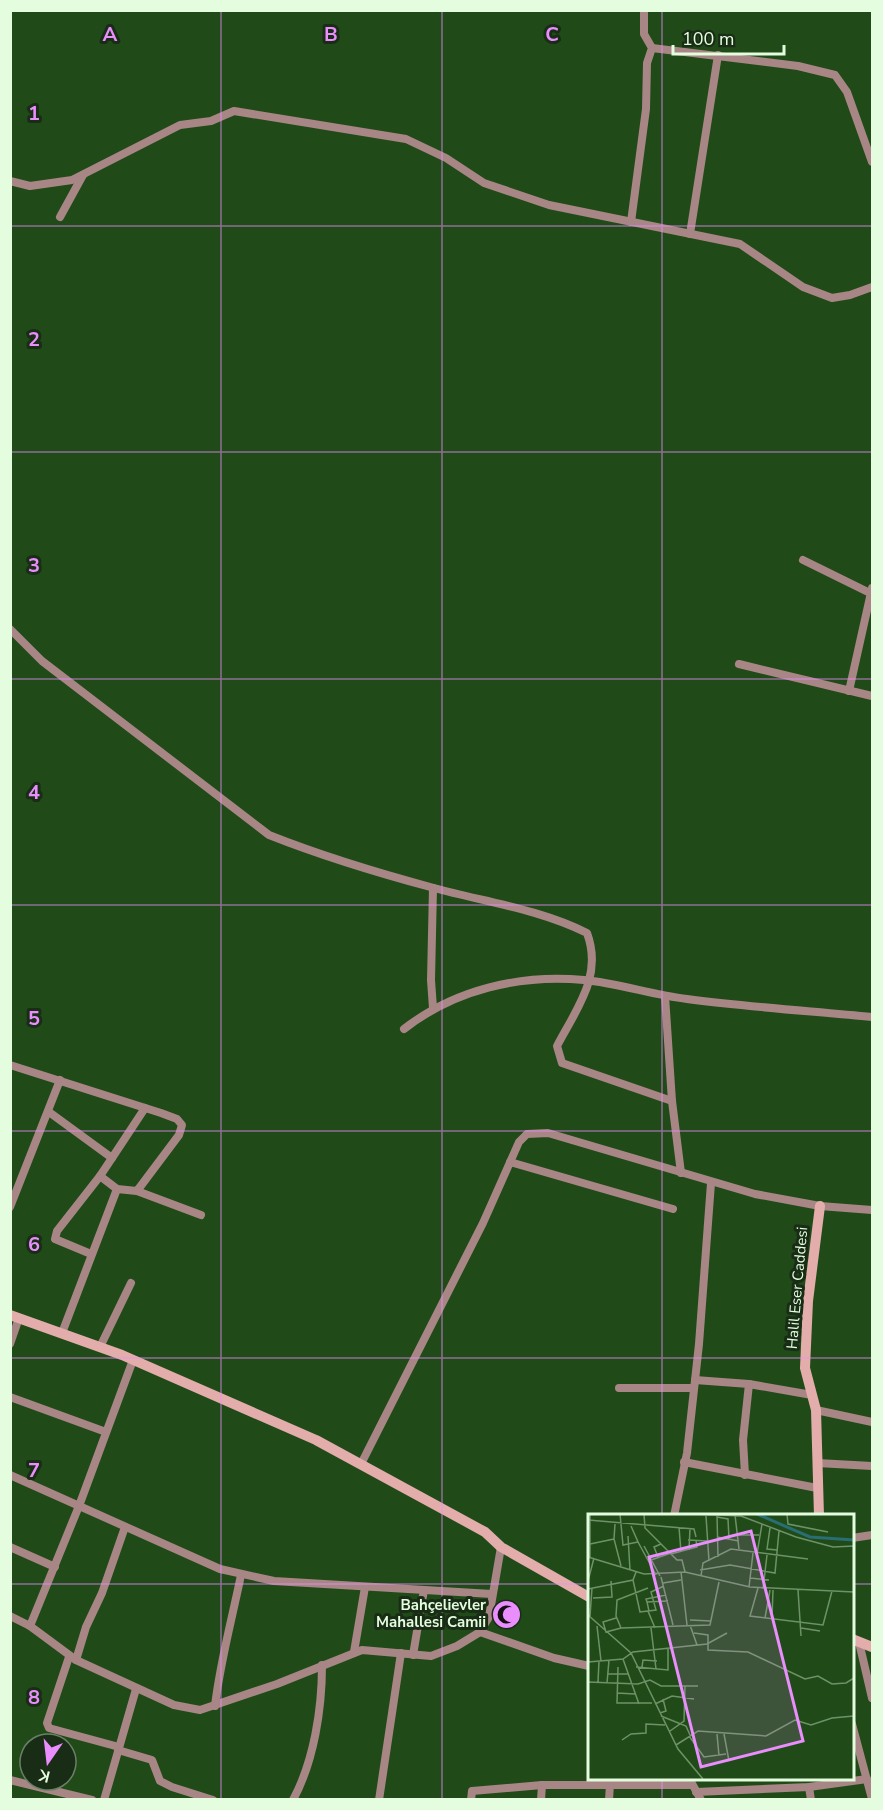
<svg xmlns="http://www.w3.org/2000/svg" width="883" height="1810" font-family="'Nunito Sans',sans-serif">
	<rect width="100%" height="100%" fill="#204b18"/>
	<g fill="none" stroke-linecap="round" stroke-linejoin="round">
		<g stroke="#a88685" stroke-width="8">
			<polyline points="652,48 798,66 835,75 847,92 872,162"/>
			<polyline points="10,181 30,186 72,180 180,125 211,121 234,111 406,139 446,158 484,183 549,205 740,244 803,287 832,298 850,295 872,287"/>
			<polyline points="60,217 83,175"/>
			<polyline points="631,222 646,109 647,63 652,48 644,34 644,10"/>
			<polyline points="690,234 718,55"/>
			<polyline points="803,560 872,594"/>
			<path d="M10,629L42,661L269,835C322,856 378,873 434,888C485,902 539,909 587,933C603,976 577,1008 557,1046L562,1063L672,1101"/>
			<polyline points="739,664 872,696"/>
			<polyline points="849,691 872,588"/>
			<polyline points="433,888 431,980 433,1008"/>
			<polyline points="665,996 672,1101 681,1173"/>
			<path d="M404,1029C454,990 519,974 584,980C618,983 652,995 687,999C748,1007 810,1011 872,1017"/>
			<polyline points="10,1065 161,1113 177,1119 182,1125 179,1135 137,1191 117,1189 100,1176 112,1158 49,1112"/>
			<polyline points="112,1158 145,1108"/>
			<polyline points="510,1162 673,1209"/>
			<polyline points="137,1191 201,1215"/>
			<polyline points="10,1207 60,1080"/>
			<polyline points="91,1254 55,1239 57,1231 100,1176"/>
			<polyline points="62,1333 117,1189"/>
			<polyline points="10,1344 19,1318"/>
			<polyline points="100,1347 131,1283"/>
			<polyline points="695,1380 749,1384 812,1395"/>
			<polyline points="619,1388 694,1388"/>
			<polyline points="10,1397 106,1432"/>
			<polyline points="816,1410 872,1422"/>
			<polyline points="684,1462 817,1488"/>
			<polyline points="817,1463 872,1466"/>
			<polyline points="361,1464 483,1223 519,1142 527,1134 548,1133 755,1194 820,1206 872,1210"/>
			<polyline points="10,1475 220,1569 274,1581 492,1594"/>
			<polyline points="745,1475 743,1440 749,1384"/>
			<polyline points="674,1516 687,1453 699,1344 711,1183"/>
			<polyline points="852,1538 872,1535"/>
			<polyline points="10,1547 55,1567"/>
			<polyline points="10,1616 30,1626 76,1660 174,1705 200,1710 277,1684 362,1650 431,1656 457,1646 480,1632 489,1617 501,1547"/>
			<polyline points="30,1626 79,1506 133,1360"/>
			<polyline points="480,1632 554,1658 589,1666"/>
			<polyline points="859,1642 872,1698"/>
			<polyline points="354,1652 365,1587"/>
			<polyline points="413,1655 424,1590"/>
			<polyline points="69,1657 47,1723 49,1728 119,1747"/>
			<polyline points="76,1660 86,1627 102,1593 125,1527"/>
			<path d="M215,1706C220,1662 232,1619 241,1575"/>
			<polyline points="852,1724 872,1799"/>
			<polyline points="118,1750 152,1760 160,1781 172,1787 213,1800"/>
			<polyline points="689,1778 701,1800"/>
			<polyline points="10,1780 92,1800"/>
			<polyline points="809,1787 811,1800"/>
			<polyline points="696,1792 809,1787 867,1779"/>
			<polyline points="104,1800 136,1689"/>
			<path d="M293,1800C314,1761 322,1709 322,1665"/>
			<polyline points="379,1800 401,1653"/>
			<polyline points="471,1800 472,1791 542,1785 692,1785"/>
			<polyline points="541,1800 542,1785"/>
			<polyline points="609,1800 610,1784"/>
		</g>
		<g stroke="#e2adab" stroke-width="10">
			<polyline points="10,1315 122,1355 316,1440 485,1532 501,1547 589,1597"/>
			<polyline points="819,1516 816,1410 805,1368 808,1301 820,1206"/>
			<polyline points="852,1639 872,1647"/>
		</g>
	</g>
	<path fill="none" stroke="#ea8dfd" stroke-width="1.5" stroke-opacity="0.55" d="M221,10V1800M442,10V1800M662,10V1516M10,226H872M10,452H872M10,679H872M10,905H872M10,1131H872M10,1358H872M10,1584H589M852,1584H872M662,1778V1800"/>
	<defs>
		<symbol id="mosque-disc" viewBox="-11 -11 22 22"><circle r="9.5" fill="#ea8dfd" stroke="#192c16"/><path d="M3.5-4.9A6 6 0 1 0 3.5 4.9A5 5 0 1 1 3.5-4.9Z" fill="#111"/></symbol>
	</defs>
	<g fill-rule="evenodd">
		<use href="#mosque-disc" x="490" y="1598" width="33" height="33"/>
	</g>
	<g text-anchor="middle" stroke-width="6" stroke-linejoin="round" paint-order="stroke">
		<g font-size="15" fill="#e4fddf" stroke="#192c16">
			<text transform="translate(797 1288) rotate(-85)" y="5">Halil Eser Caddesi</text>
		</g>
		<g font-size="15" font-weight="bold" fill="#e4fddf" stroke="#192c16" text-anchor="end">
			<text x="486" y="1610">Bahçelievler<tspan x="486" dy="17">Mahallesi Camii</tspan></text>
		</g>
	</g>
	<g transform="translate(588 1514)">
		<rect width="266" height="266" fill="#204b18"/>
		<path fill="none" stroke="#286e72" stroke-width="3" d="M169,0L222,23L266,26"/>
		<path fill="none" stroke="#6e9268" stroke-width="1.5" d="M2,0V43M32,0L35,31L50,28L43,12M56,0L57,14L89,46H94L97,58M106,0L153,2L208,23L245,33L266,32M199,0L200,10L240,18M129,1L130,43M147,1L151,35M118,2L121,47M129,3L140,5L141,25M0,6L106,15L108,23M27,10L26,25L33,52M91,13L93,38M182,14L179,35L189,36M151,21H171M40,22L42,56M129,23L151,27M100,26L119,27M50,28L68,61M2,30L26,25M56,32L72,62M101,36L102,14M83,40L109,33L108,26M169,40L174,10M0,43L56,60L97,58L162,73L266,78M70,43L66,33L73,30M63,46L83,39M112,56L142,51L187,59L191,17M93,58L99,111M113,62L115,49L143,35L220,45M73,63L85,111M162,64L181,66M45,66L52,98L60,97M0,67L6,44M75,69L93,66M161,73L165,39M170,74L162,102L235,111L244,77M0,75L45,66L48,58M175,75L179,41M210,76L213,122M5,84L24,83L23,67M59,88L58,85L78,81M61,97L59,88L80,87M0,101L43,139L90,235L115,265M2,102L4,74M28,104L15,108L18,118L33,114L122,111L131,68M177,104L182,76M184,104L185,76M102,106L123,107M102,111L109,131M9,112L13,147M33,114L28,102L29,86L60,74M63,114L68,155M67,114L60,97L68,96L63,78L76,72M213,114L232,117M106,119L120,121V136L160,138L217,165L230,162L244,170L258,169L266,164M35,145L51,190M0,148L35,145L45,138L119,130L139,119M30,153L29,189H64M48,153L80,156V135M54,153L55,146L69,147M20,160H40M0,168L50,170L62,166L73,172H110M10,168L11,147M19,169L21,146M29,179L47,180M67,190L84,182L106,185M72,199L78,197L75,185M73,202L98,212L102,221M82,217L96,207L97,172M129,220L131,242M136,220L141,247M101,222L116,243L138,240M34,226L43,220L58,219V210L77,211M88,231L110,217L178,222L207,206L223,211L244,204L266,202"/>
		<path fill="#ea8dfd" fill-opacity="0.15" stroke="#ea8dfd" stroke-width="3" d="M163,17L215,227L113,253L61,43Z"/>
		<rect width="266" height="266" fill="none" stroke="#e4fddf" stroke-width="3"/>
	</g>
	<g font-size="20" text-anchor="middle" font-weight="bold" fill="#ea8dfd" stroke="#192c16" stroke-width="6" stroke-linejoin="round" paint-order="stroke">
		<text x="110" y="41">A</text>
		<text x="331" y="41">B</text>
		<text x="552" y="41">C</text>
		<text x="34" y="120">1</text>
		<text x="34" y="346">2</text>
		<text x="34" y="572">3</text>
		<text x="34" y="799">4</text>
		<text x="34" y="1025">5</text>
		<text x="34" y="1251">6</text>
		<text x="34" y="1477">7</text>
		<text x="34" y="1704">8</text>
	</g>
	<rect width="883" height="1810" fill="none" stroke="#e4fddf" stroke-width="24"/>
	<g transform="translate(48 1762) rotate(194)"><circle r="28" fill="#192c16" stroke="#6a8066" stroke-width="1.5"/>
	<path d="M0-4.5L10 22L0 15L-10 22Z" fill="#ea8dfd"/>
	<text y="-9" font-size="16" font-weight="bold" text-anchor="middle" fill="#e4fddf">K</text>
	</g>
	<path d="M673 45v9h111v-9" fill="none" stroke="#e4fddf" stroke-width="3"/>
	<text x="682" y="45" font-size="18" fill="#e4fddf" stroke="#192c16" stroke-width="4.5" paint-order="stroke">100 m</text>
</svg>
